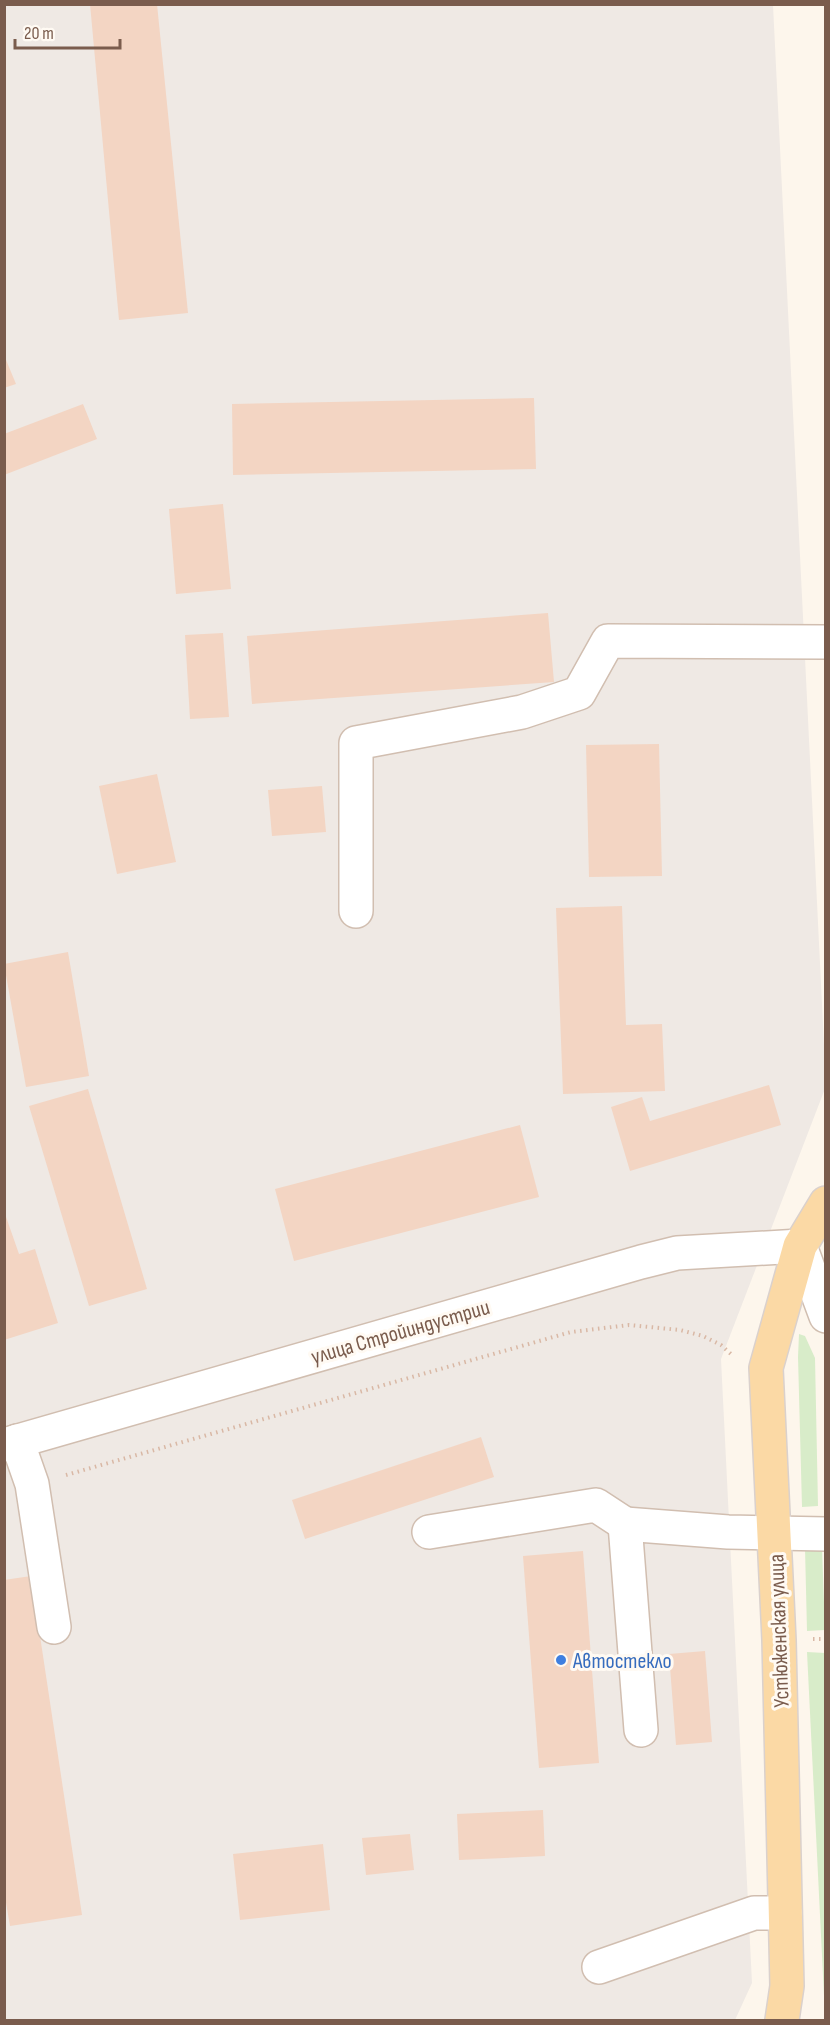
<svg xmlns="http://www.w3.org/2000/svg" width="830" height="2025" font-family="'Sofia Sans Condensed',sans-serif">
	<rect width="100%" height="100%" fill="#fdf6ec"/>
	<polygon fill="#efe9e4" points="5,5 773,5 826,1086 721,1359 752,1983 735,2020 5,2020"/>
	<g fill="#d8ecc9">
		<polygon points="799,1334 805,1336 815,1358 818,1506 802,1507 798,1357"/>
		<polygon points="805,1548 822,1548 825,1630 807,1631"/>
		<polygon points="807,1652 825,1653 825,1998 824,1996"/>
	</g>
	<g fill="#f3d5c3">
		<polygon points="90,4 157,4 188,313 119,320"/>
		<polygon points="4,355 16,384 4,388"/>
		<polygon points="534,398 536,469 233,475 232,404"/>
		<polygon points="83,404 97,439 4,475 4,434"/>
		<polygon points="223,504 231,589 176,594 169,509"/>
		<polygon points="548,613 554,682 252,704 247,636"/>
		<polygon points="223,633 229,717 190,719 185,635"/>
		<polygon points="659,744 662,876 589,877 586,745"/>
		<polygon points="157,774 176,862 117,874 99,786"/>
		<polygon points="322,786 326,832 272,836 268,790"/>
		<polygon points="622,906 626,1025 662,1024 665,1091 563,1094 556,908"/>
		<polygon points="68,952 89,1076 26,1087 4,964"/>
		<polygon points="769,1085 781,1125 630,1171 611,1107 642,1097 650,1121"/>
		<polygon points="88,1089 147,1289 89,1306 29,1106"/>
		<polygon points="520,1125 539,1197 294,1261 275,1189"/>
		<polygon points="4,1211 19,1254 35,1249 58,1323 4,1340"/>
		<polygon points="481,1437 494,1477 305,1539 292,1500"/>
		<polygon points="583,1551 599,1763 539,1768 523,1556"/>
		<polygon points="31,1576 82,1915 10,1926 4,1891 4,1580"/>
		<polygon points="705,1651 712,1742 676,1745 669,1654"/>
		<polygon points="543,1810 545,1856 459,1860 457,1814"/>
		<polygon points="410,1834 414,1870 366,1875 362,1838"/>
		<polygon points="323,1844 330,1910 240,1920 233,1854"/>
	</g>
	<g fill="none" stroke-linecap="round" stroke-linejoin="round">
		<defs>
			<g id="minor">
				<polyline points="356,911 356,743 522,712 579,693 608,641 826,642"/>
				<polyline points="17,1441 32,1484 54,1627"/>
				<polyline points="4,1445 641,1262 677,1253 800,1246 826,1316"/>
				<polyline points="429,1532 596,1505 625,1524"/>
				<polyline points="641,1730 625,1524 728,1532 826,1534"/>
				<polyline points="599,1967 754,1913 785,1913"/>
			</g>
			<polyline id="major" points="782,2020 787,1986 779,1640 766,1368 800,1246 826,1203"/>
		</defs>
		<use href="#minor" stroke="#d1beb0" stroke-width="36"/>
		<use href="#major" stroke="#dad1cd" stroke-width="36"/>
		<g stroke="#d9b8a5" stroke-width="4" stroke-dasharray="1.5 4.5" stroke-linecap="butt">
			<polyline points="66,1475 571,1332 629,1325 680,1330 703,1336 721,1345 733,1356"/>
			<polyline points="813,1639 826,1639"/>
		</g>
		<use href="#minor" stroke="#fff" stroke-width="33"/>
		<use href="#major" stroke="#fbd9a5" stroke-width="33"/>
	</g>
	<circle fill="#3f7fe0" stroke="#fffaf3" stroke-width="2" cx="561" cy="1660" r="6"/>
	<g text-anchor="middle" stroke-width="6" stroke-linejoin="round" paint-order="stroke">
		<g font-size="22" fill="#7a5c4d" stroke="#fffaf3">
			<text transform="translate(400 1331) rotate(-16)" y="8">улица Стройиндустрии</text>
			<text transform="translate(778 1631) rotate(-92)" y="8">Устюженская улица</text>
		</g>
		<g font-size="22" fill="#366cbe" stroke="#fffaf3" text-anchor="start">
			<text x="573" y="1668">Автостекло</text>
		</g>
	</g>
	<rect width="830" height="2025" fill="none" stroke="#7a5c4d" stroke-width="12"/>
	<path d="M15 39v9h105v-9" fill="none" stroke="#7a5c4d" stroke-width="3"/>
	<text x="24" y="39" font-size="18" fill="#7a5c4d" stroke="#fffaf3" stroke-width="4.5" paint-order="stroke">20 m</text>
</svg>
